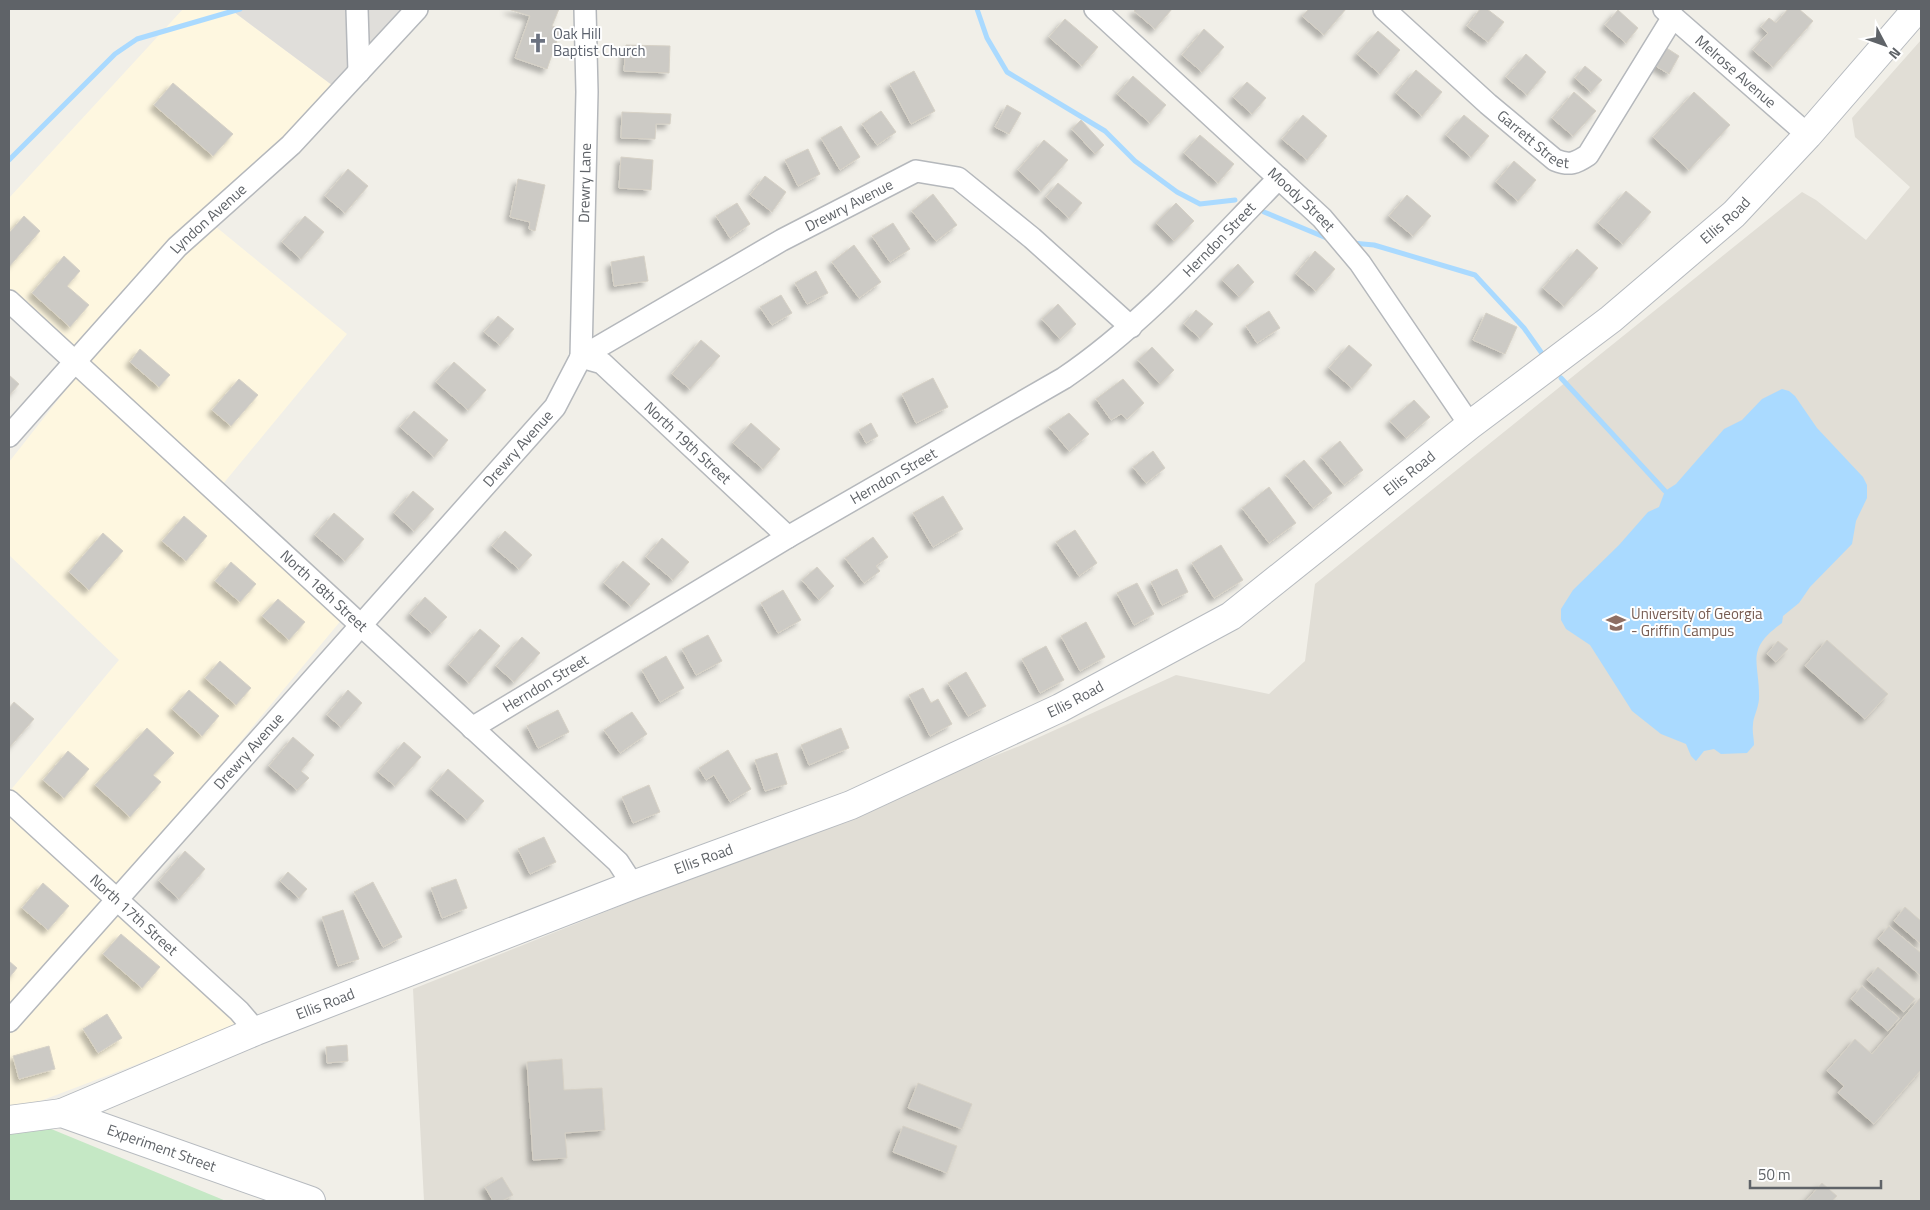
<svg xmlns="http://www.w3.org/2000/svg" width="1930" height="1210" font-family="'Titillium Web',sans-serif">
	<defs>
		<filter id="shadow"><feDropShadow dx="-4.5" dy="4.5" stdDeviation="2.5" flood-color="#0004"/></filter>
	</defs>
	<rect width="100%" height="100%" fill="#f1efe8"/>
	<polygon fill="#fef7e0" points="183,9 230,9 336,88 210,222 347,334 213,496 343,618 112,896 256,1019 9,1113 9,792 119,660 9,555 9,462 76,377 9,316 9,198"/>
	<polygon fill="#e0deda" points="230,9 408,9 336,88"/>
	<polygon fill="#e1ded6" points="1921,40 1921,1201 424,1201 413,989 1022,745 1176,675 1269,694 1305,661 1315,584 1802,192 1816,200 1866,240 1910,187 1855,137 1852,118"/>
	<polygon fill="#c5e8c5" points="10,1112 226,1201 9,1201"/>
	<path fill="#aadaff" d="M1782,389L1789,391L1795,396L1817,428L1863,477L1867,485V498L1856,521L1852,544L1810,587L1799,603L1783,616L1782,623C1744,650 1760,662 1759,699C1758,710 1753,717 1753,725C1752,731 1754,738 1754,745L1747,753L1721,754L1714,749L1704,751L1696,761L1691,756L1686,744L1661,734L1632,711L1590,645L1566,629L1561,620V609L1573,590L1619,545L1648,512L1659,507L1665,491L1676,484L1724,429L1742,420L1762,399Z"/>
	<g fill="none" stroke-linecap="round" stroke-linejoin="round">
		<g stroke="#aadaff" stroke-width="5">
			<polyline points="977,9 987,38 1007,72 1105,131 1135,161 1177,192 1200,204 1235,200"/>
			<polyline points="9,160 115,54 137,39 240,9"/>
			<polyline points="1264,212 1329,239"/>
			<polyline points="1352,243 1374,245 1475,275 1524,328 1541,352"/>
			<polyline points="1561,378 1665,491"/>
		</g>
	</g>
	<g fill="#cccac5" stroke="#d6d1c6" filter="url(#shadow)">
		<polygon points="508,9 559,9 552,26 561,29 547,69 515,58 530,16"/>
		<polygon points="1136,9 1172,9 1155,29 1134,11"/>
		<polygon points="1309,9 1346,9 1324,35 1302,16"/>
		<polygon points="1480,9 1487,9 1504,22 1488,42 1467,26"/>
		<polygon points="1788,9 1799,9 1813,21 1773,67 1753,50 1768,33 1761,27 1769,18 1776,23"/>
		<polygon points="1618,10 1638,28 1626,43 1605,25"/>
		<polygon points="1065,19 1098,47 1082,66 1049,37"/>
		<polygon points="1204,29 1224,47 1202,72 1182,55"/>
		<polygon points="1378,31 1400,50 1380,74 1357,54"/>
		<polygon points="626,45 670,46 669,73 624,71"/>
		<polygon points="1665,47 1679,56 1669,74 1654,65"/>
		<polygon points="1526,54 1546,72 1527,95 1506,77"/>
		<polygon points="1585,66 1602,80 1591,92 1575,78"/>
		<polygon points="1416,70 1442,92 1422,116 1396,93"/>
		<polygon points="914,71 935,111 911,124 890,84"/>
		<polygon points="1133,76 1166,105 1150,123 1117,94"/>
		<polygon points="1247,82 1266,98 1252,114 1233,97"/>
		<polygon points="173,83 233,134 213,156 154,105"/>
		<polygon points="1574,92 1596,111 1573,136 1552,118"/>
		<polygon points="1694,92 1730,125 1689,170 1653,137"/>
		<polygon points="1007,105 1021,113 1009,134 995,127"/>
		<polygon points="881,111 896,132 877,145 862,124"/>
		<polygon points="622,112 671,114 670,124 656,124 655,139 621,138"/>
		<polygon points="1303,115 1327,136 1307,160 1282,139"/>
		<polygon points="1464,115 1489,136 1471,157 1446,135"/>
		<polygon points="1081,120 1104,145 1095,154 1072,129"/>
		<polygon points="841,126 860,157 840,170 821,138"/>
		<polygon points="1200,135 1234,164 1218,183 1184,153"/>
		<polygon points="1044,140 1068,160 1041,191 1018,170"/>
		<polygon points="808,149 820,174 798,186 785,160"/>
		<polygon points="621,157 653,160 651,190 619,188"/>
		<polygon points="1514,161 1536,180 1518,201 1496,182"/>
		<polygon points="348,169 368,186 345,213 325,196"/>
		<polygon points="765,176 786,192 772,212 750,195"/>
		<polygon points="518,179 545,185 535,231 529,229 530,222 510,217"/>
		<polygon points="1058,183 1082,203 1069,218 1046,197"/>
		<polygon points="1626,191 1651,212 1623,244 1598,223"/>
		<polygon points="933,194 957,225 936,241 912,211"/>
		<polygon points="1407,195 1431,216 1413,236 1389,216"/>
		<polygon points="737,203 750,224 730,238 716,216"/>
		<polygon points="1176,203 1194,221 1174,241 1156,223"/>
		<polygon points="24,216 40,231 9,267 9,233"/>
		<polygon points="305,216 324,232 301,259 282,242"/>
		<polygon points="893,223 910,249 890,262 872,236"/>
		<polygon points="854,245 881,282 859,298 832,262"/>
		<polygon points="1577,249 1598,268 1564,306 1543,288"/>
		<polygon points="1315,251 1335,269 1316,291 1296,274"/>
		<polygon points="64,256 80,271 67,286 89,305 70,327 32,293"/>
		<polygon points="644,256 648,281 614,286 611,262"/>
		<polygon points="1238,264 1254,282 1239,297 1222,280"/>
		<polygon points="816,271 828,293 807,304 795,283"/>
		<polygon points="781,295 792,313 772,325 760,307"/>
		<polygon points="1058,304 1076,324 1060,339 1042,319"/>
		<polygon points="1196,310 1213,324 1200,338 1184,324"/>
		<polygon points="1269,311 1280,328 1257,343 1246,326"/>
		<polygon points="1486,313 1517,327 1505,354 1473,340"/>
		<polygon points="498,316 514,329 500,345 484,332"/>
		<polygon points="701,340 720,356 690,389 672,374"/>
		<polygon points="1349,345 1372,365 1352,388 1329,368"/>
		<polygon points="1152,347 1174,370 1160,384 1138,360"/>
		<polygon points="140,349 170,375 159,387 130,362"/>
		<polygon points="454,362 486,390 468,410 436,382"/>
		<polygon points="9,375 19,384 9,396"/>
		<polygon points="933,378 948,407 916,423 902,394"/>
		<polygon points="239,379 258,395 231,426 212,410"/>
		<polygon points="1123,379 1144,403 1127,419 1121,414 1111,420 1096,399"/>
		<polygon points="1414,400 1430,417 1406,438 1390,421"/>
		<polygon points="414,411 448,440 434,457 400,427"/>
		<polygon points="1069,413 1089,434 1069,451 1049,427"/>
		<polygon points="751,423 780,449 763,469 733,443"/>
		<polygon points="871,423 878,436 866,443 859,430"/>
		<polygon points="1340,441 1363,470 1344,485 1321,457"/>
		<polygon points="1153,451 1165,468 1146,483 1133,467"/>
		<polygon points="1304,460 1332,493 1313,508 1286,475"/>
		<polygon points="1269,487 1296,523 1269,543 1242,508"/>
		<polygon points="413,491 434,509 414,531 394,513"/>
		<polygon points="943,496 963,529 933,547 913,513"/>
		<polygon points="334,513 364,539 345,561 315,535"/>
		<polygon points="184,516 207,536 186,561 162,541"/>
		<polygon points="1075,530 1097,563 1079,576 1056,542"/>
		<polygon points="505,531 532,555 519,569 492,546"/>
		<polygon points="103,533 123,551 89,590 69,572"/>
		<polygon points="873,537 888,557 876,566 880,571 864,583 845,558"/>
		<polygon points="662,538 689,562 673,580 646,557"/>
		<polygon points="1221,545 1243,580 1214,598 1192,563"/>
		<polygon points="623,561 650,584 631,606 604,583"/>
		<polygon points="231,562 256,584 240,602 215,581"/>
		<polygon points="817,567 834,586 819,600 802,580"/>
		<polygon points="1177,569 1188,592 1162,605 1151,582"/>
		<polygon points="1137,583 1154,614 1134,625 1117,593"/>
		<polygon points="783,590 801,620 778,633 761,603"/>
		<polygon points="425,597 447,617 432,633 410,614"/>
		<polygon points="278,599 305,622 289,640 262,616"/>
		<polygon points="1086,622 1105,657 1080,671 1061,636"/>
		<polygon points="480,629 500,646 469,683 449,665"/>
		<polygon points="708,635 722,661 696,675 682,649"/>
		<polygon points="522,637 540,653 514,682 496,666"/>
		<polygon points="1827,640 1888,694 1865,719 1805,666"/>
		<polygon points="1778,641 1788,649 1776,662 1767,654"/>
		<polygon points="1046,646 1064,680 1040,693 1022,659"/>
		<polygon points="666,656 684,688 660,702 642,670"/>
		<polygon points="220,661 251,688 236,705 205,678"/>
		<polygon points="966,672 986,706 968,716 948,683"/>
		<polygon points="923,688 931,703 938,699 952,724 930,736 909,695"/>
		<polygon points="189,690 219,716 202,736 172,709"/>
		<polygon points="348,690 362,703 341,727 327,715"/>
		<polygon points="14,702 34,719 9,748 9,708"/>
		<polygon points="558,710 569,732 538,748 527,726"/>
		<polygon points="632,712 647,734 620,753 604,730"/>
		<polygon points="147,728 174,753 153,775 161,782 130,817 95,785"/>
		<polygon points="841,728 849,748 809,765 801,745"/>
		<polygon points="293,737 314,755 301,771 309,778 297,790 269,766"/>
		<polygon points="404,742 421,757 395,786 378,772"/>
		<polygon points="728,750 751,789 730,802 714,775 706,780 699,768"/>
		<polygon points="68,751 89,769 64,798 43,780"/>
		<polygon points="777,753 787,784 765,791 755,760"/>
		<polygon points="448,769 484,801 467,820 431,789"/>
		<polygon points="649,785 660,812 633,823 622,797"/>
		<polygon points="544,837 556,862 530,874 518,849"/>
		<polygon points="185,851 205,869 179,899 159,881"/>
		<polygon points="288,872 307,889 299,898 280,881"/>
		<polygon points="456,879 467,908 442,918 431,888"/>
		<polygon points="373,882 402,937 383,947 354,892"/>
		<polygon points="43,883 69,906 48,930 22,908"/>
		<polygon points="1905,907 1921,921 1921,944 1894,921"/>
		<polygon points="343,910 359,959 338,966 322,917"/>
		<polygon points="1889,926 1921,953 1921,976 1878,939"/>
		<polygon points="121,934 160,967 142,988 103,954"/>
		<polygon points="9,961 17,968 9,978"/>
		<polygon points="1878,967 1915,999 1904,1012 1867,980"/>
		<polygon points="1862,986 1899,1018 1888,1031 1851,999"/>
		<polygon points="1921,997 1921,1070 1874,1124 1838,1093 1844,1086 1827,1071 1855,1039 1872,1054"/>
		<polygon points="107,1014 122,1038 98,1053 83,1029"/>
		<polygon points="347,1045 348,1061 327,1063 326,1047"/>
		<polygon points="49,1046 55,1069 19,1079 13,1056"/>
		<polygon points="562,1059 564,1090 602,1088 605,1130 565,1133 567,1158 533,1160 527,1062"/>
		<polygon points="918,1083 972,1104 962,1129 908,1108"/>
		<polygon points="903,1126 957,1146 947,1173 893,1152"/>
		<polygon points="502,1177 513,1195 502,1201 493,1201 485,1187"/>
		<polygon points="1822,1183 1837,1196 1832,1201 1806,1201"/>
	</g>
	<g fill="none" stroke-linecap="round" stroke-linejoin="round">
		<defs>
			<g id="street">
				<polyline points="357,9 359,72"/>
				<path id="s1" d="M1095,9L1322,218L1360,263L1470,425"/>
				<path id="s2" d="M1384,9L1488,104L1555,160C1570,166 1576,163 1588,155L1673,17"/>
				<path id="s3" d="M1664,9L1808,135"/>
				<path id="s4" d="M9,301L618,862L633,885"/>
				<path id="s5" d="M581,357L587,92L585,9"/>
				<path id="s6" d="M581,357L602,363L788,537"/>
				<path id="s7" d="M9,436L177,247L291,145L417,9"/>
				<path id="s8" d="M472,728L788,537L1064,378C1145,323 1211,247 1279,178"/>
				<path id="s9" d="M9,801L239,1011L256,1031"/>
				<path id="s10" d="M9,1021L555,407L581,357L782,240L916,171L958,178L1032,238L1131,327"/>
			</g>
			<g id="secondary">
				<path id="s11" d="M62,1113L256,1031L633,885L851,805L1060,708L1231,616L1470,425L1611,319L1734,214L1808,135L1917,9"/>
				<path id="s12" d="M9,1120L62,1113L311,1201"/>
			</g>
		</defs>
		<use href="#street" stroke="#b5b8bc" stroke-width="24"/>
		<use href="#secondary" stroke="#b6babf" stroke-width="30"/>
		<use href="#street" stroke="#fff" stroke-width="21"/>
		<use href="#secondary" stroke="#fff" stroke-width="28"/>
	</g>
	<defs>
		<symbol id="church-bare" viewBox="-9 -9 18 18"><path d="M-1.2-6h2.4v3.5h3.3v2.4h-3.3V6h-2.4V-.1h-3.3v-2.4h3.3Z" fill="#6b7280" stroke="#fff" stroke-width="2.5" paint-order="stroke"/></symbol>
		<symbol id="university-bare" viewBox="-9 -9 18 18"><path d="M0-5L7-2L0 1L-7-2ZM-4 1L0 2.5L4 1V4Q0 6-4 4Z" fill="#8d6e63" stroke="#fff" stroke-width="2.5" paint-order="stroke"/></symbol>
	</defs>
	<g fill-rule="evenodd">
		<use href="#church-bare" x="524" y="29" width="28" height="28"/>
		<use href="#university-bare" x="1602" y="609" width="28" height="28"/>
	</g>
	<g text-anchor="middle" stroke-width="4" stroke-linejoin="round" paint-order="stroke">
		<g font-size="15" fill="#5b616d" stroke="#fff" text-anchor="start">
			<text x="553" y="39">Oak Hill<tspan x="553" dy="17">Baptist Church</tspan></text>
		</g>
		<g font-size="15" fill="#5f6368" stroke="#fff">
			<text dy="5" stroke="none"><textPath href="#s3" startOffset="95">Melrose Avenue</textPath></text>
			<text dy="5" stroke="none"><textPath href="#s2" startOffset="199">Garrett Street</textPath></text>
			<text dy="5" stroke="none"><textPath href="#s5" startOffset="174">Drewry Lane</textPath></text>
			<text dy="5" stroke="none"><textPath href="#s1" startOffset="281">Moody Street</textPath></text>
			<text dy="5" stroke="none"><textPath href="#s10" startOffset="1186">Drewry Avenue</textPath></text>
			<text dy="5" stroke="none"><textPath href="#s7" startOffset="295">Lyndon Avenue</textPath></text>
			<text dy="5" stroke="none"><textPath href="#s11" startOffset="1905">Ellis Road</textPath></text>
			<text dy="5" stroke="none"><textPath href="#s8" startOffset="896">Herndon Street</textPath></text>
			<text dy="5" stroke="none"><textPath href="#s6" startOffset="139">North 19th Street</textPath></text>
			<text dy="5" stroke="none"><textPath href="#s10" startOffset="766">Drewry Avenue</textPath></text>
			<text dy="5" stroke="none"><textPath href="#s11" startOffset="1500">Ellis Road</textPath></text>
			<text dy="5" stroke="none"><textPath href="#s8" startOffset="491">Herndon Street</textPath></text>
			<text dy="5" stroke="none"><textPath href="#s4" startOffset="428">North 18th Street</textPath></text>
			<text dy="5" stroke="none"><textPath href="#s8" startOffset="86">Herndon Street</textPath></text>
			<text dy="5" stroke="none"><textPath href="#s11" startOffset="1095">Ellis Road</textPath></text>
			<text dy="5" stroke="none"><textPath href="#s10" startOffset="361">Drewry Avenue</textPath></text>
			<text dy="5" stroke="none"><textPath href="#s11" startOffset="690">Ellis Road</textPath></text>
			<text dy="5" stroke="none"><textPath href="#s9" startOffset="169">North 17th Street</textPath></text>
			<text dy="5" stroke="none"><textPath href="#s11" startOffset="285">Ellis Road</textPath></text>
			<text dy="5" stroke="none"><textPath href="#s12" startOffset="159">Experiment Street</textPath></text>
		</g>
		<g font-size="15" fill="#785e54" stroke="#fff" text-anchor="start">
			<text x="1631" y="619">University of Georgia<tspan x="1631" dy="17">- Griffin Campus</tspan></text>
		</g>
	</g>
	<rect width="1930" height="1210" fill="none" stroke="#5f6368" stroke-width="20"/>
	<g transform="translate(1885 45) rotate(131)" stroke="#ffffff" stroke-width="4" paint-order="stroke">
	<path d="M0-4L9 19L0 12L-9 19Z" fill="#5f6368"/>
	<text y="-8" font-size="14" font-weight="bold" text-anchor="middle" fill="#5f6368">N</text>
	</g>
	<path d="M1750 1180v8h131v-8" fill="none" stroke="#5f6368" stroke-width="2.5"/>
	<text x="1758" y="1180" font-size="15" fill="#5f6368" stroke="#ffffff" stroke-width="4" paint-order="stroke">50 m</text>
</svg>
